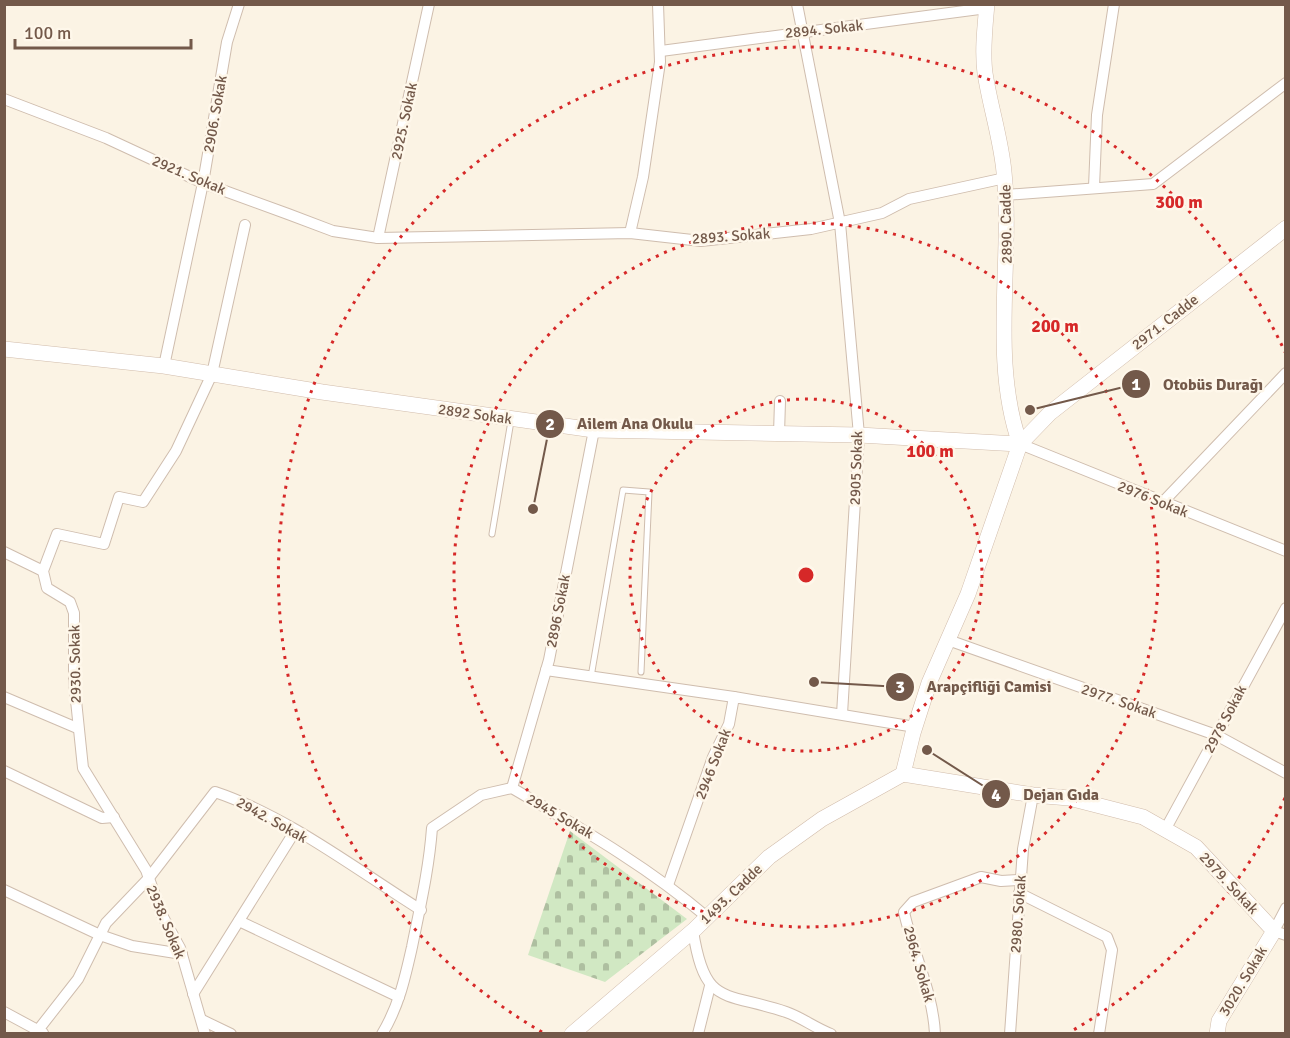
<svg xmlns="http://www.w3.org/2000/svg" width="1290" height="1038" font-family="Signika,sans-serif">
	<defs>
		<pattern id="cemetery-stones" width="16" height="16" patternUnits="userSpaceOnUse" patternTransform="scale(1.5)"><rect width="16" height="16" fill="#d1e8c3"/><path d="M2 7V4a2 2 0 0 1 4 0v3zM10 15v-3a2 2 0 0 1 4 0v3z" fill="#aebfa0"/></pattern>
	</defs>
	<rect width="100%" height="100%" fill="#fbf3e4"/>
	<polygon fill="url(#cemetery-stones)" points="570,831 687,919 605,982 528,955"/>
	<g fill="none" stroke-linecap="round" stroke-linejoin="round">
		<defs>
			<g id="lane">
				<polyline points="492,534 511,421"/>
				<polyline points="591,677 623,490 649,492 641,672"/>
			</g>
			<g id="street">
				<polyline points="797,4 840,223 859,435 842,714"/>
				<polyline points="661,51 987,8"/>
				<polyline points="4,99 106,138 203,183 288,214 333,231 378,238 630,233 701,241 811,229 882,213 909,199 1005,178"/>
				<polyline points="1094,187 1097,115 1114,4"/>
				<polyline points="1005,195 1153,184 1286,83"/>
				<polyline points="630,233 643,177 660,62 658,4"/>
				<polyline points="378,238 429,4"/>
				<polyline points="164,366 203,183 227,42 239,4"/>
				<polyline points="779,434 780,401"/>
				<polyline points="1020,444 1286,551"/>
				<polyline points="1162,503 1286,373"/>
				<polyline points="4,552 43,571"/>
				<polyline points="948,640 1216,735 1286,773"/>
				<polyline points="546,670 734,697"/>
				<polyline points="4,697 77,728"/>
				<polyline points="4,771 102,818 114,817"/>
				<polyline points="512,788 549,660 594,430"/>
				<polyline points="1165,830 1286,608"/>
				<polyline points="668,885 713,757 729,724 734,697 915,727"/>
				<polyline points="4,890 100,935 132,946 182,954"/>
				<polyline points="1019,893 1107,937 1112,950 1099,1034"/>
				<polyline points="1286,908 1274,931 1286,935"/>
				<polyline points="239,921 399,997"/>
				<path d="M693,931C705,1007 723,991 786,1012C801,1017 815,1028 831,1034"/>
				<polyline points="193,994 295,831"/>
				<polyline points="4,1012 43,1033"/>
				<polyline points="202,1020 231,1034"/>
				<path d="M35,1034L78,979L106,923L148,879L215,792C287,816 357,870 421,910"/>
				<polyline points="205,1034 180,948 162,915 146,870 83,768 74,681 74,613 70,602 47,588 43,571 57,534 104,544 119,497 143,502 176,451 212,374 245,225"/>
				<path d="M382,1034C399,1006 405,978 412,947C420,907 429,869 432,828L481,795L512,788C580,828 647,866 707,917"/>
				<polyline points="698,1034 710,986"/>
				<path d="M935,1034C933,992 913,953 904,912L913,902L981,877L1001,881L1020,880"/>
				<polyline points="1010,1034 1023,849 1033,795"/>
			</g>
			<g id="secondary">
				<path d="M987,4C985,26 982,51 985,73C990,106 1001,139 1004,172C1013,260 990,360 1020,444"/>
				<polyline points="4,349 164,366 322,392 594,430 859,435 1020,444"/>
				<polyline points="903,774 913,733 929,683 968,594 1020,444 1050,413 1286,228"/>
				<polyline points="903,774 1033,795 1069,798 1143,817 1196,847 1274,931 1219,1021 1217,1034"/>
				<polyline points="572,1034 695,929 769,857 822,819 903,774"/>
			</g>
		</defs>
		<use href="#lane" stroke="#cfbdae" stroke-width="7"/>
		<use href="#street" stroke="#cfbdae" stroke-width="12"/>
		<use href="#secondary" stroke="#d1bcab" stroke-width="16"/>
		<use href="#lane" stroke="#fff" stroke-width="5"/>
		<use href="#street" stroke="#fff" stroke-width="10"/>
		<use href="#secondary" stroke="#fff" stroke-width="15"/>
	</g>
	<g fill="none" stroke="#d62828" stroke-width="3" stroke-dasharray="3 6">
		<circle cx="806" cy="575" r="176"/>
		<circle cx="806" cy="575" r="352"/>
		<path d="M1285 798A528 528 0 0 1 1070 1032M542 1032A528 528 0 1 1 1285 352"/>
	</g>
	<g text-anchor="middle" stroke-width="5" stroke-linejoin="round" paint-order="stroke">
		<g font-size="15" fill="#73594a" stroke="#fef7ea">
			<text transform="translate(824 29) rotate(-6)" y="5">2894. Sokak</text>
			<text transform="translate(215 114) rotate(-80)" y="5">2906. Sokak</text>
			<text transform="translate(404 121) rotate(-78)" y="5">2925. Sokak</text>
			<text transform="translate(189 175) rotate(23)" y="5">2921. Sokak</text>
			<text transform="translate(1006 224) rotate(-91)" y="5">2890. Cadde</text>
			<text transform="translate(731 236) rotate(-4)" y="5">2893. Sokak</text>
			<text transform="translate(1165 322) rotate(-38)" y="5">2971. Cadde</text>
			<text transform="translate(475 414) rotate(8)" y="5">2892 Sokak</text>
			<text transform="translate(856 468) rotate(-88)" y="5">2905 Sokak</text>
			<text transform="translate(1153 499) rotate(22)" y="5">2976 Sokak</text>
			<text transform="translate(558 611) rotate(-79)" y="5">2896 Sokak</text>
			<text transform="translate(75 664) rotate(-91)" y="5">2930. Sokak</text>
			<text transform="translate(1119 701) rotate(19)" y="5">2977. Sokak</text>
			<text transform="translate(1225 719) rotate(-62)" y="5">2978 Sokak</text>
			<text transform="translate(713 764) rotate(-69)" y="5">2946 Sokak</text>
			<text transform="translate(560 816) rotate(30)" y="5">2945 Sokak</text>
			<text transform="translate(272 820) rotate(29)" y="5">2942. Sokak</text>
			<text transform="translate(1229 883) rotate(47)" y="5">2979. Sokak</text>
			<text transform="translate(731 894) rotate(-44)" y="5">1493. Cadde</text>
			<text transform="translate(1018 914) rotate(-86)" y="5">2980. Sokak</text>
			<text transform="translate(166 922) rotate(67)" y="5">2938. Sokak</text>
			<text transform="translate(919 964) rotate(74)" y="5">2964. Sokak</text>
			<text transform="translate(1243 981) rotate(-59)" y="5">3020. Sokak</text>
		</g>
	</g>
	<circle cx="806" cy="575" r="9" fill="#d62828" stroke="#fef7ea" stroke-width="3"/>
	<g font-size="18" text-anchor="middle" font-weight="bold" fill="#d62828" stroke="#fef7ea" stroke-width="5" stroke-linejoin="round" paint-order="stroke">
		<text x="1179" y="208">300 m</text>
		<text x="1055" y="332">200 m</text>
		<text x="930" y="457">100 m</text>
	</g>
	<path fill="none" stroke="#73594a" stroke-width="2" d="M1030 410L1136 384M533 509L550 424M814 682L900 687M927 750L996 794"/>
	<g fill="#73594a" stroke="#fef7ea" stroke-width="2">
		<circle cx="1030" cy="410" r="6"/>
		<circle cx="533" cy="509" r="6"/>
		<circle cx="814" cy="682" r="6"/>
		<circle cx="927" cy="750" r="6"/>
		<circle cx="1136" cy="384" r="15"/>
		<circle cx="550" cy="424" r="15"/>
		<circle cx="900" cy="687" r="15"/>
		<circle cx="996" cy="794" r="15"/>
	</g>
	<g font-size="18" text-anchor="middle" font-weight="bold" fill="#fff">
		<text x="1136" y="390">1</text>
		<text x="550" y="430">2</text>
		<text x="900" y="693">3</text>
		<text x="996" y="801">4</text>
	</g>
	<g font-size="16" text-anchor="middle" font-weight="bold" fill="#73594a" stroke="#fef7ea" stroke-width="5" stroke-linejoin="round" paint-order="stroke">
		<text x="1213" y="390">Otobüs Durağı</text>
		<text x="635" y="429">Ailem Ana Okulu</text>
		<text x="989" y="692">Arapçifliği Camisi</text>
		<text x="1061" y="800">Dejan Gıda</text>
	</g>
	<rect width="1290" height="1038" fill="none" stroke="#73594a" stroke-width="12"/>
	<path d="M15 39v9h176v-9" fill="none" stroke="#73594a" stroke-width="3"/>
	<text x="24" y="39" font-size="18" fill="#73594a" stroke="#fef7ea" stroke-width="4.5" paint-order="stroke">100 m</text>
</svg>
